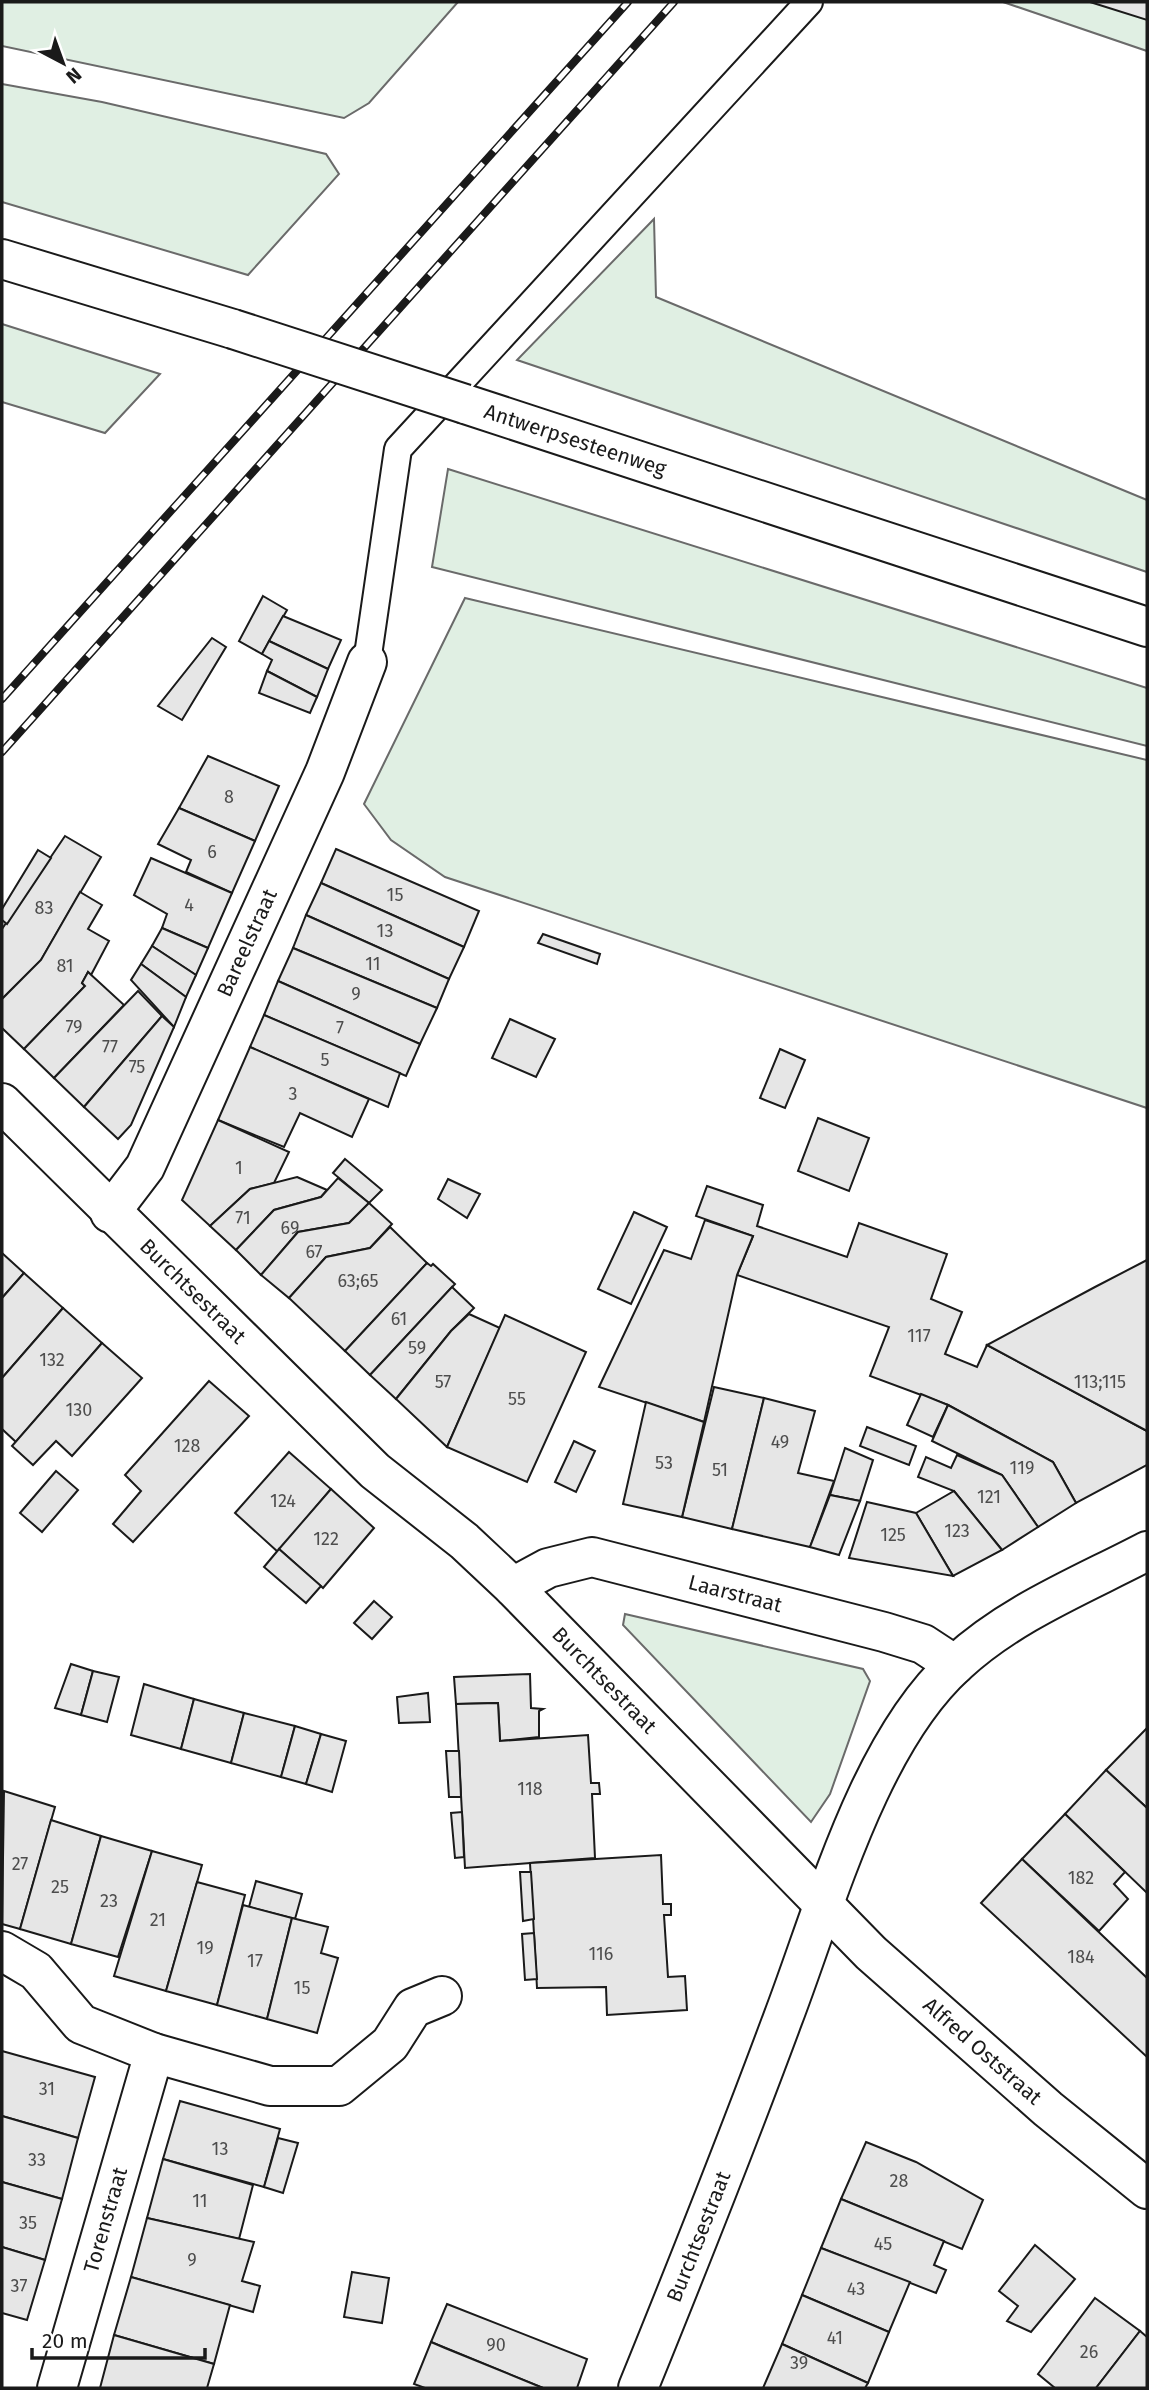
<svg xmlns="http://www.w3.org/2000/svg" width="1149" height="2390" font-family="'Fira Sans',sans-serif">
	<rect width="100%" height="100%" fill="#fff"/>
	<g fill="#e0efe3" stroke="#6a6a6a" stroke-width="2">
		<polygon points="2,2 458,2 369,103 344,118 2,46"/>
		<polygon points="1003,2 1147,2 1147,51"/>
		<polygon points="2,84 102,102 326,154 339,174 248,275 2,202"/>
		<polygon points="654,219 656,297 1147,500 1147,572 517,360"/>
		<polygon points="2,324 160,374 105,433 2,402"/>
		<polygon points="448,469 1147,688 1147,746 432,567"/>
		<polygon points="465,598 1147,760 1147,1108 445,877 391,840 364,804"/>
		<polygon points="625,1614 863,1669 870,1681 830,1794 811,1822 623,1625"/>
	</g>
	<g fill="#e6e6e6" stroke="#1a1a1a" stroke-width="2">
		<polygon points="1090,2 1147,2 1147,20"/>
		<polygon points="263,596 287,610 262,654 239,641"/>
		<polygon points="283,616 341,640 328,669 269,641"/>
		<polygon points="212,638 226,647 182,720 158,706"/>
		<polygon points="269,641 328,669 317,697 267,671 272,660 262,654"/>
		<polygon points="267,671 317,697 310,713 259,693"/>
		<polygon points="208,756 279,786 255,841 179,808"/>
		<polygon points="179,808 255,841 232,893 186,872 191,860 158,844"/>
		<polygon points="65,836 101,857 41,960 2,999 2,929"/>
		<polygon points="336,849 479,911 464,947 321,883"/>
		<polygon points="38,850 51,858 7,924 2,920 2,909"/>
		<polygon points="151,858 232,893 208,948 162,928 167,914 134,895"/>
		<polygon points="321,883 464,947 449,979 306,915"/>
		<polygon points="80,892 102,905 88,929 109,941 91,975 88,972 82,983 85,986 24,1049 2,1028 2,999 41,960"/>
		<polygon points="306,915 449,979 437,1008 293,948"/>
		<polygon points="162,928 208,948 196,975 152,946"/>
		<polygon points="543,934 600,954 597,964 538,943"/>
		<polygon points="152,946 196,975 186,997 141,964"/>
		<polygon points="293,948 437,1008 420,1044 278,981"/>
		<polygon points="141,964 186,997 174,1027 131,980"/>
		<polygon points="88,972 124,1005 54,1078 24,1049 85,986 82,983"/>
		<polygon points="278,981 420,1044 406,1076 264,1015"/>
		<polygon points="138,991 162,1016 84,1107 54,1078"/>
		<polygon points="264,1015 400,1073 388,1107 250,1047"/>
		<polygon points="162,1016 174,1027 131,1125 118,1139 84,1107"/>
		<polygon points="510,1019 555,1039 536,1077 492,1058"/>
		<polygon points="250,1047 369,1099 352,1137 300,1113 284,1147 218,1120"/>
		<polygon points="780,1049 805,1060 785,1108 760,1098"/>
		<polygon points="818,1118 869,1138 849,1191 798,1171"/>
		<polygon points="218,1120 289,1152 274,1183 250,1189 210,1226 182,1200"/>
		<polygon points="345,1159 382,1190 369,1203 333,1173"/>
		<polygon points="297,1177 327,1190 321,1197 274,1210 236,1250 210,1226 250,1189"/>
		<polygon points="338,1178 369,1203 349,1223 298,1232 261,1275 236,1250 274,1210 321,1197"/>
		<polygon points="448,1179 480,1194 467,1218 438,1199"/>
		<polygon points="707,1186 763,1205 757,1226 847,1257 859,1223 947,1254 931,1299 962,1312 945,1354 977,1367 987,1345 1147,1431 1147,1465 1076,1503 1053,1462 948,1405 870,1376 889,1327 737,1275 753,1236 696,1216"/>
		<polygon points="369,1203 392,1224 370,1248 326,1257 289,1298 261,1275 298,1232 349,1223"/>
		<polygon points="634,1212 667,1227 631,1304 598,1289"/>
		<polygon points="705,1220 753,1236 737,1275 704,1422 599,1387 664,1250 691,1259"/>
		<polygon points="390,1227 427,1263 345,1351 289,1298 326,1257 370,1248"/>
		<polygon points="2,1253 24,1273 2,1298"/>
		<polygon points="1147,1260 1147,1431 987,1345 1095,1287"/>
		<polygon points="427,1263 431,1266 433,1264 455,1284 370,1375 345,1351"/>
		<polygon points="24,1273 63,1308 2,1378 2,1298"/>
		<polygon points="452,1287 474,1308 451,1331 396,1399 370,1375"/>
		<polygon points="63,1308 102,1343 16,1442 2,1429 2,1378"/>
		<polygon points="469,1314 500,1328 447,1447 396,1399 451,1331"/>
		<polygon points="505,1315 586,1352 527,1482 447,1447"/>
		<polygon points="102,1343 142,1378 72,1456 56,1441 33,1465 12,1446"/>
		<polygon points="209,1381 249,1416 133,1542 113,1524 141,1491 125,1475"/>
		<polygon points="714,1387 764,1398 732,1529 682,1517"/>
		<polygon points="921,1394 948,1405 933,1437 907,1425"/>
		<polygon points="764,1398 815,1411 798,1473 834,1481 810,1547 732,1529"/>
		<polygon points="646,1402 704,1422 682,1517 623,1504"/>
		<polygon points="948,1405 1053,1462 1076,1503 1038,1527 1002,1475 932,1441"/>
		<polygon points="867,1427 916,1446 909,1465 860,1446"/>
		<polygon points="574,1441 595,1451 576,1492 555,1482"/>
		<polygon points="845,1448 873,1460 860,1501 830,1495"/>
		<polygon points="289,1452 331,1489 278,1552 235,1513"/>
		<polygon points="957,1455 1002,1475 1038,1527 1002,1550 954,1491 918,1477 926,1457 951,1468"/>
		<polygon points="56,1471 78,1490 42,1532 20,1513"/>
		<polygon points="331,1489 374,1528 323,1588 279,1549"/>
		<polygon points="954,1491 1002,1550 953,1576 916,1513"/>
		<polygon points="830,1495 860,1501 839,1555 810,1547"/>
		<polygon points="867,1502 916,1513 953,1576 849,1558"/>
		<polygon points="279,1549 321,1586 306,1603 264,1567"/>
		<polygon points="374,1601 392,1617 372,1639 354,1623"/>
		<polygon points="71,1664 93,1671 81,1715 55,1708"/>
		<polygon points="93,1671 119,1677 107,1722 81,1715"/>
		<polygon points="530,1674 531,1708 543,1709 539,1711 539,1737 500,1741 498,1703 456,1704 454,1677"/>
		<polygon points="144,1684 194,1699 181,1749 131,1735"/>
		<polygon points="428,1693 430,1722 399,1723 397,1697"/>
		<polygon points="194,1699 244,1713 231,1763 181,1749"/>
		<polygon points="498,1703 500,1741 588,1735 591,1783 599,1783 600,1794 592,1794 595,1858 465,1868 456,1704"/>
		<polygon points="244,1713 295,1726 281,1777 231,1763"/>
		<polygon points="295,1726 321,1734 306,1784 281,1777"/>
		<polygon points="1147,1728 1147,1808 1106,1770"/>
		<polygon points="321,1734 346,1741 332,1792 306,1784"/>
		<polygon points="446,1751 459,1751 461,1797 449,1797"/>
		<polygon points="1106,1770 1147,1808 1147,1893 1065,1814"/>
		<polygon points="4,1791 55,1807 20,1929 2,1924"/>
		<polygon points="462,1812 464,1857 455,1858 451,1813"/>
		<polygon points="1065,1814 1125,1872 1114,1884 1128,1899 1099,1931 1022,1859"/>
		<polygon points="51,1820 101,1836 71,1944 20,1929"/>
		<polygon points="101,1836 152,1851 118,1957 71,1944"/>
		<polygon points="152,1851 202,1865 166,1991 114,1976"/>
		<polygon points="661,1855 663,1904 671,1904 671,1915 664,1915 668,1977 685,1976 687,2010 607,2015 606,1987 537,1988 530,1863"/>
		<polygon points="1022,1859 1147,1978 1147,2057 981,1903"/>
		<polygon points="520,1872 531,1872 534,1919 523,1921"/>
		<polygon points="256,1881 302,1894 295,1919 249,1907"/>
		<polygon points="197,1882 245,1895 217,2005 166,1991"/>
		<polygon points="243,1905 292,1918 267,2019 217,2005"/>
		<polygon points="292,1918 328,1927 321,1953 338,1958 317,2033 267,2019"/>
		<polygon points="534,1933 537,1979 525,1980 522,1934"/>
		<polygon points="2,2051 95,2077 78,2138 2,2116"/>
		<polygon points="180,2101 280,2129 264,2187 163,2159"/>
		<polygon points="2,2116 78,2138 62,2199 2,2182"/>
		<polygon points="278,2138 298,2143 283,2193 264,2187"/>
		<polygon points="866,2142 916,2162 983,2200 962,2249 841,2199"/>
		<polygon points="163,2159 253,2185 239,2239 147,2218"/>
		<polygon points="2,2182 62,2199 45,2260 2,2247"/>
		<polygon points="841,2199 944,2241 934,2265 946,2270 936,2293 821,2248"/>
		<polygon points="147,2218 254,2242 242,2281 260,2286 253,2312 131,2277"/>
		<polygon points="1035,2245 1075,2279 1031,2332 1007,2321 1018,2306 999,2291"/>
		<polygon points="2,2247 45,2260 27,2320 2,2313"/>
		<polygon points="821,2248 910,2282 889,2332 802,2295"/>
		<polygon points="352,2272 389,2278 382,2323 344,2317"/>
		<polygon points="131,2277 230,2305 214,2364 114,2335"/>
		<polygon points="802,2295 889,2332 868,2383 782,2344"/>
		<polygon points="1095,2298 1140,2331 1096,2388 1055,2388 1038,2374"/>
		<polygon points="447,2304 587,2359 577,2388 543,2388 431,2342"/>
		<polygon points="1140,2331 1147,2337 1147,2388 1096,2388"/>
		<polygon points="114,2335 214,2364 207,2388 100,2388"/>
		<polygon points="431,2342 445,2348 543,2388 425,2388 414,2384"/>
		<polygon points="782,2344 868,2383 865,2388 763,2388"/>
	</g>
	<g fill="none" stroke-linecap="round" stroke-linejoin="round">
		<defs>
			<polyline id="service" points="367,662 398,449 809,2"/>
			<g id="minor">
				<path id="s1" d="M2,1103L375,1471L464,1541L513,1587L871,1953L1048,2109L1147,2189"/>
				<path id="s2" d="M110,1213L145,1167L325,772L367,662"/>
				<path id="s3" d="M513,1587L548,1568L592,1557L884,1632L923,1644L955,1665"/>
				<polyline points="2,1951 36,1971 81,2024 154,2053 270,2086 339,2086 390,2044 413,2008 442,1996"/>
				<path id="s4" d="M57,2388L154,2053"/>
				<path id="s5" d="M638,2388C688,2265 737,2142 783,2018C825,1908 868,1744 956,1664C1011,1613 1082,1585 1147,1551"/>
			</g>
			<g id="tertiary">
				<polyline points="2,259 233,329"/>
				<path id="s6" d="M465,404L1147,627"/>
			</g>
		</defs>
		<use href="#service" stroke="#1a1a1a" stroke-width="30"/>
		<use href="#minor" stroke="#1a1a1a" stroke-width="42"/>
		<use href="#tertiary" stroke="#1a1a1a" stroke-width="42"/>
		<use href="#service" stroke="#fff" stroke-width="26"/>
		<use href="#minor" stroke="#fff" stroke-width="38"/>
		<use href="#tertiary" stroke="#fff" stroke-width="38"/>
		<defs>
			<g id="rail">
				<polyline points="2,699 628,2"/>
				<polyline points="2,752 674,2"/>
			</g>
		</defs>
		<use href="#rail" stroke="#1a1a1a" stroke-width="8"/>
		<use href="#rail" stroke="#fff" stroke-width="5" stroke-dasharray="16" stroke-linecap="butt"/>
		<defs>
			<polyline id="tertiary-bridge" points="233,329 465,404"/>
		</defs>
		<use href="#tertiary-bridge" stroke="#1a1a1a" stroke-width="42" stroke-linecap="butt"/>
		<use href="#tertiary-bridge" stroke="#fff" stroke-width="38"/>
	</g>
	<g text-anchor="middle" stroke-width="5" stroke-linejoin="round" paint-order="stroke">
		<g font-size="18" fill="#4d4d4d">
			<text x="229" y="803">8</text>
			<text x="212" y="858">6</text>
			<text x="395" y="901">15</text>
			<text x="189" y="911">4</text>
			<text x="44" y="914">83</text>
			<text x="385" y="937">13</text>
			<text x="373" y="970">11</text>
			<text x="65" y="972">81</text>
			<text x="356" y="1000">9</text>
			<text x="74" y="1033">79</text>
			<text x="340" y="1034">7</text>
			<text x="110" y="1053">77</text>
			<text x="325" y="1066">5</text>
			<text x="137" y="1073">75</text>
			<text x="293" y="1100">3</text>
			<text x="239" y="1174">1</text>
			<text x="243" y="1224">71</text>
			<text x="290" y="1234">69</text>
			<text x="314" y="1258">67</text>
			<text x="358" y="1287">63;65</text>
			<text x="399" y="1325">61</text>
			<text x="919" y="1342">117</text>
			<text x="417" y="1354">59</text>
			<text x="52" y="1366">132</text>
			<text x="443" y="1388">57</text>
			<text x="1100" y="1388">113;115</text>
			<text x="517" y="1405">55</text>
			<text x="79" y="1416">130</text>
			<text x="780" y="1448">49</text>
			<text x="187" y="1452">128</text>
			<text x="664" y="1469">53</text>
			<text x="1022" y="1474">119</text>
			<text x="720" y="1476">51</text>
			<text x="989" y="1503">121</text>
			<text x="283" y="1507">124</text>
			<text x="957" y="1537">123</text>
			<text x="893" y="1541">125</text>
			<text x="326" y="1545">122</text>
			<text x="530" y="1795">118</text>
			<text x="20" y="1870">27</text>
			<text x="1081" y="1884">182</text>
			<text x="60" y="1893">25</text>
			<text x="109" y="1907">23</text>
			<text x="158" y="1926">21</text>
			<text x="205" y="1954">19</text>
			<text x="601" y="1960">116</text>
			<text x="1081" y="1963">184</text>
			<text x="255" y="1967">17</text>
			<text x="302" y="1994">15</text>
			<text x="47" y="2095">31</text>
			<text x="220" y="2155">13</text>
			<text x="37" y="2166">33</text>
			<text x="899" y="2187">28</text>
			<text x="200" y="2207">11</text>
			<text x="28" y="2229">35</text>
			<text x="883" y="2250">45</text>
			<text x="192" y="2266">9</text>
			<text x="19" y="2292">37</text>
			<text x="856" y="2295">43</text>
			<text x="835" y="2344">41</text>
			<text x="496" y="2351">90</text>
			<text x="1089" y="2358">26</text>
			<text x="799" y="2369">39</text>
		</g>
		<g font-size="21" fill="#1a1a1a" stroke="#fff">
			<text dy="7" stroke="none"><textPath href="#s6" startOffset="116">Antwerpsesteenweg</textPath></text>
			<text dy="7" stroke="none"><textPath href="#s2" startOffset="304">Bareelstraat</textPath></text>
			<text dy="7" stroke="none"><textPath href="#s1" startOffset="268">Burchtsestraat</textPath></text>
			<text dy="7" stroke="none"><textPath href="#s3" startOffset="233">Laarstraat</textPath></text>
			<text dy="7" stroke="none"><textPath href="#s1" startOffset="835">Burchtsestraat</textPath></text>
			<text dy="7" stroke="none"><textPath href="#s1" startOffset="1365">Alfred Oststraat</textPath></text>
			<text dy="7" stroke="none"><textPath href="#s4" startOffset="175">Torenstraat</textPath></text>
			<text dy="7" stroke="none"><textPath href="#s5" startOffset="163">Burchtsestraat</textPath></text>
		</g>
	</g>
	<rect width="1149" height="2390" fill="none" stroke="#1a1a1a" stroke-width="7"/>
	<g transform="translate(63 63) rotate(139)" stroke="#ffffff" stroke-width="5" paint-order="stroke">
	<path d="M0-5L12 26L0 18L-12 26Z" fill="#1a1a1a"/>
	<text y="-10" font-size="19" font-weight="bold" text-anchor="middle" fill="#1a1a1a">N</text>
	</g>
	<path d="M32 2348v10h173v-10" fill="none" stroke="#1a1a1a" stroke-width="3.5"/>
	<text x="42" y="2348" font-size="21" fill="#1a1a1a" stroke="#ffffff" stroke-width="5" paint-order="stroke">20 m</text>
</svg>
